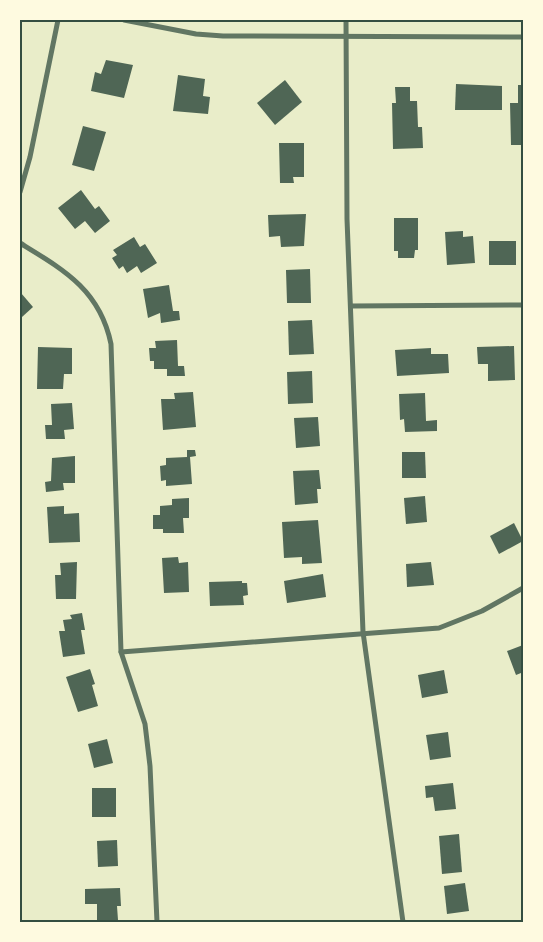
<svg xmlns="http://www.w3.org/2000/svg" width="543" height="942" font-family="'Roboto Condensed',sans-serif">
	<rect width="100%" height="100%" fill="#e9edc9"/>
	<g fill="#4f6655">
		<polygon points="106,60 133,65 124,98 91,91 95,72 101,74"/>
		<polygon points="178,75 205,79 203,96 210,97 208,114 173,111"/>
		<polygon points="285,80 302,102 275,125 257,103"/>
		<polygon points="456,84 502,86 502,110 455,110"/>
		<polygon points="518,85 523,85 523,145 511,145 510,103 518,103"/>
		<polygon points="395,87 410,87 410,101 417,101 418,127 422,127 423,148 393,149 392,103 396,103"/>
		<polygon points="83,126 106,132 94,171 72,165"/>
		<polygon points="279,143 304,143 304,177 293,177 294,183 280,183"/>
		<polygon points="81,190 95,209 99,206 110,221 95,233 85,221 75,229 58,208"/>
		<polygon points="306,214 304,246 281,247 280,236 269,237 268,215"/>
		<polygon points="394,218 418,218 418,250 415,250 414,258 398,258 398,251 394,251"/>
		<polygon points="463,231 463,237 473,236 475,263 447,265 445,232"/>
		<polygon points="134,237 140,247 145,244 157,263 141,273 137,266 127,273 123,266 119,269 112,258 117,255 113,250"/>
		<rect x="489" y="241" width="27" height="24"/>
		<polygon points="310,269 311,303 287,303 286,270"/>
		<polygon points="169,285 173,311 179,311 180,320 161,323 160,313 148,318 143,289"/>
		<polygon points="21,293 33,307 22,317 20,315"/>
		<polygon points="312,320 314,354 289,355 288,321"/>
		<polygon points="177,340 178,366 184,366 185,376 167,376 167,369 154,369 154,361 150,361 149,348 156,348 155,341"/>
		<polygon points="514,346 515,380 488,381 488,364 478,364 477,347"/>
		<polygon points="38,347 72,348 72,374 64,374 63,389 37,389"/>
		<polygon points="431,348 431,354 448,354 449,373 397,376 395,350"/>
		<polygon points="312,371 313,403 288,404 287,372"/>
		<polygon points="193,392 196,427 163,430 161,399 175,399 174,393"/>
		<polygon points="425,393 426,421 437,420 437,431 405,432 404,419 400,420 399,394"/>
		<polygon points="72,403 74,429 64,430 65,439 46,439 45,425 52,425 51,404"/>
		<polygon points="318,417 320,446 296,448 294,418"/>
		<polygon points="187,450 195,450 196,456 190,457 192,484 166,486 166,480 161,481 160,466 166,465 166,458 187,457"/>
		<polygon points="402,452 425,452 426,478 402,478"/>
		<polygon points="75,456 75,483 63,483 64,490 46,492 45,482 51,481 52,458"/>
		<polygon points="319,470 321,489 317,489 318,503 295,505 293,471"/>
		<polygon points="425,496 427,522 406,524 404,498"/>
		<polygon points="189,498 189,518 183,518 184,533 163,533 163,529 153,529 153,515 160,515 160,506 172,505 172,499"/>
		<polygon points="64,506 64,514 79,513 80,542 49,543 47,507"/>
		<polygon points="318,520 322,563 302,564 302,557 284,558 282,522"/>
		<polygon points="514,523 523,541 499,554 490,536"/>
		<polygon points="178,557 179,563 188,562 189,592 164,593 162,558"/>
		<polygon points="77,562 76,599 56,599 55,575 61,575 60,563"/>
		<polygon points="431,562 434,585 407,587 406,564"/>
		<polygon points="323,574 326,597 287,603 284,581"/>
		<polygon points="242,581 242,583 247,583 248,595 243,596 244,605 210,606 209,582"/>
		<polygon points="82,613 85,630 81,630 85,654 63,657 59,631 65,631 63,620 72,619 70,615"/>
		<polygon points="523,645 523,678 521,673 516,675 507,651"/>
		<polygon points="90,669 95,684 92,685 98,706 78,712 66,677"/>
		<polygon points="444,670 448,693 422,698 418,675"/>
		<polygon points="448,732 451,757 430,760 426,735"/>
		<polygon points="107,739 113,763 94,768 88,744"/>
		<polygon points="453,783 456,809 435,811 433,797 426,798 425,786"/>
		<rect x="92" y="788" width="24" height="29"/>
		<polygon points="459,834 462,872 442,874 439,836"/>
		<polygon points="117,840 118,866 98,867 97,841"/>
		<polygon points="465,883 469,911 447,914 444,886"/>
		<polygon points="120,888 121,906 117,906 118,920 97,921 97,904 85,904 85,889"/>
	</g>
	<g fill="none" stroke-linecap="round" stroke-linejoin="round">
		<g stroke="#617663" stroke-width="5">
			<polyline points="124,20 196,34 223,36 523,37"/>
			<polyline points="346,20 347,219 363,632 403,922"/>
			<polyline points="20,192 30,157 58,20"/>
			<path d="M20,243C64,270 100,290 111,344L121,652L145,724L150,766L157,922"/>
			<polyline points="351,306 523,305"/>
			<polyline points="121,652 439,628 482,611 523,588"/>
		</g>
	</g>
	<rect width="543" height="942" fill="none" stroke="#fefae0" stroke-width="42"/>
	<rect x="21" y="21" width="501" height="900" fill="none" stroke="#344e41" stroke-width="2"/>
</svg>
